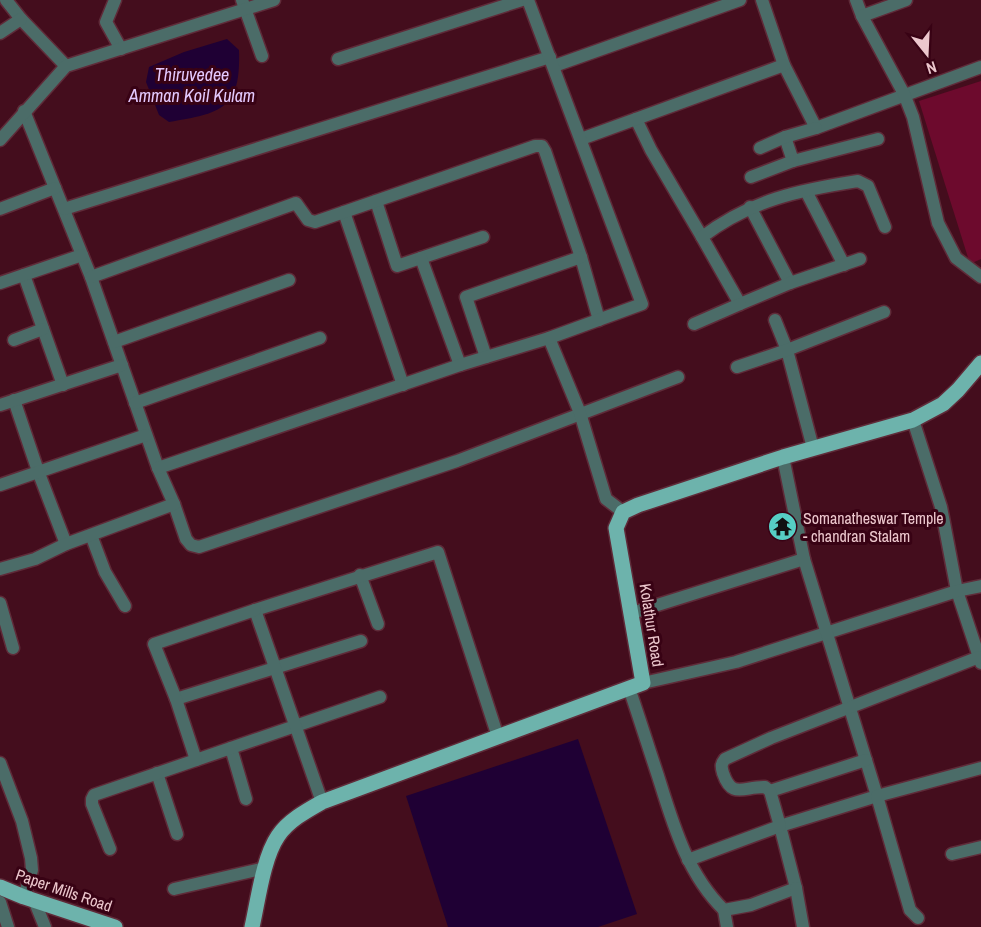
<svg xmlns="http://www.w3.org/2000/svg" width="981" height="927" font-family="'Archivo Narrow',sans-serif">
	<rect width="100%" height="100%" fill="#440d1d"/>
	<polygon fill="#6d0a2d" points="981,81 981,259 970,264 919,101"/>
	<g fill="#1f0034">
		<path d="M227,39L239,50C241,109 222,113 169,122L159,115L146,82L149,67L184,52Z"/>
		<polygon points="578,739 637,914 598,927 448,927 406,796"/>
	</g>
	<g fill="none" stroke-linecap="round" stroke-linejoin="round">
		<defs>
			<g id="minor">
				<polyline points="6,0 21,19 66,66"/>
				<polyline points="115,0 106,22 121,49"/>
				<polyline points="242,0 262,56"/>
				<polyline points="762,0 784,65 816,128 981,67"/>
				<polyline points="856,0 862,16 904,94 913,117 938,223 956,258 981,277"/>
				<polyline points="862,16 906,0"/>
				<polyline points="0,33 21,19"/>
				<polyline points="338,59 522,0"/>
				<polyline points="554,66 740,0"/>
				<polyline points="24,111 91,277 158,468 174,504 186,539 191,545 199,547 457,461 678,377"/>
				<polyline points="636,119 651,150 702,237"/>
				<polyline points="785,137 793,161 878,139"/>
				<polyline points="581,139 784,65"/>
				<polyline points="0,140 66,66 274,0"/>
				<polyline points="760,148 785,137 816,128"/>
				<polyline points="751,177 793,161"/>
				<polyline points="806,191 844,265"/>
				<polyline points="376,201 397,266 483,237"/>
				<polyline points="750,207 790,283"/>
				<polyline points="0,209 55,188"/>
				<polyline points="64,209 550,57"/>
				<polyline points="344,212 403,385"/>
				<polyline points="421,258 460,365"/>
				<path d="M860,259L790,283L740,304L702,237C751,200 799,190 858,181L868,186L885,227"/>
				<polyline points="24,275 63,385"/>
				<polyline points="91,277 296,203 308,220 315,222 535,146 542,146 545,151 581,257 599,320"/>
				<polyline points="0,283 82,255"/>
				<polyline points="775,320 787,350 813,448"/>
				<polyline points="694,324 740,304"/>
				<polyline points="549,338 580,413 606,499 623,512"/>
				<polyline points="14,340 43,329"/>
				<polyline points="114,342 289,280"/>
				<polyline points="486,357 466,297 581,257"/>
				<polyline points="737,367 787,350 884,312"/>
				<polyline points="14,400 38,471 66,544"/>
				<polyline points="135,403 320,338"/>
				<polyline points="0,405 122,365"/>
				<polyline points="913,420 941,507 957,591 981,663"/>
				<polyline points="158,468 460,365 549,338 642,304 528,0"/>
				<polyline points="0,485 146,435"/>
				<polyline points="91,535 105,572 125,606"/>
				<polyline points="0,569 35,559 66,544 174,504"/>
				<polyline points="360,575 378,624"/>
				<polyline points="0,603 13,648"/>
				<polyline points="632,613 804,559"/>
				<polyline points="643,683 736,662 957,591 981,586"/>
				<path d="M629,688C639,717 648,746 658,776C673,824 687,874 724,910L751,905L796,888L780,826L877,796L804,559L783,457"/>
				<polyline points="176,699 361,641"/>
				<polyline points="231,748 246,799"/>
				<polyline points="196,760 380,697"/>
				<polyline points="0,763 22,821 31,858 32,870 24,897"/>
				<polyline points="157,773 177,834"/>
				<polyline points="770,791 866,760"/>
				<polyline points="322,802 255,610 438,552 498,737"/>
				<polyline points="110,849 92,804 92,799 94,795 196,760 176,699 154,644 255,610"/>
				<polyline points="952,854 981,847"/>
				<path d="M688,860L780,826L770,791L765,787C744,786 732,800 723,773C721,766 721,764 725,759L771,738L979,657"/>
				<polyline points="796,888 803,927"/>
				<polyline points="174,889 265,868"/>
				<polyline points="34,900 45,927"/>
				<polyline points="0,902 8,927"/>
				<polyline points="724,910 727,927"/>
				<polyline points="918,918 910,910 877,796 981,768"/>
			</g>
			<g id="major">
				<polyline points="0,887 24,897 115,927"/>
				<path d="M252,927C258,901 263,858 278,836C288,821 306,811 322,802L643,683L616,528L623,512L638,505L783,457L913,420L943,404L958,390L981,363"/>
			</g>
		</defs>
		<use href="#minor" stroke="#5f2b39" stroke-width="15"/>
		<use href="#major" stroke="#5f2b39" stroke-width="18"/>
		<use href="#minor" stroke="#4b6c68" stroke-width="12"/>
		<use href="#major" stroke="#6db3ac" stroke-width="15"/>
	</g>
	<defs>
		<symbol id="temple-disc" viewBox="-11 -11 22 22"><circle r="9.5" fill="#56cec4" stroke="#380214"/><path d="M0-6L5-2H3V0L6.5 2.5H4V6H1.5V3h-3V6H-4V2.5H-6.5L-3 0V-2H-5Z" fill="#111"/></symbol>
	</defs>
	<g fill-rule="evenodd">
		<use href="#temple-disc" x="766" y="510" width="33" height="33"/>
	</g>
	<g text-anchor="middle" stroke-width="6" stroke-linejoin="round" paint-order="stroke">
		<g font-size="16" fill="#ecc7cd" stroke="#380214" text-anchor="start">
			<text x="803" y="524">Somanatheswar Temple<tspan x="803" dy="18">- chandran Stalam</tspan></text>
		</g>
		<g font-size="16" fill="#ecc7cd" stroke="#380214">
			<text transform="translate(652 625) rotate(81)" y="6">Kolathur Road</text>
			<text transform="translate(64 890) rotate(19)" y="6">Paper Mills Road</text>
		</g>
		<g font-size="18" font-style="italic" fill="#e4c9fe" stroke="#380214">
			<text x="192" y="81">Thiruvedee<tspan x="192" dy="21">Amman Koil Kulam</tspan></text>
		</g>
	</g>
	<g transform="translate(927 54) rotate(162)" stroke="#380214" stroke-width="4.5" paint-order="stroke">
	<path d="M0-4.5L10 22L0 15L-10 22Z" fill="#ecc7cd"/>
	<text y="-9" font-size="16" font-weight="bold" text-anchor="middle" fill="#ecc7cd">N</text>
	</g>
</svg>
